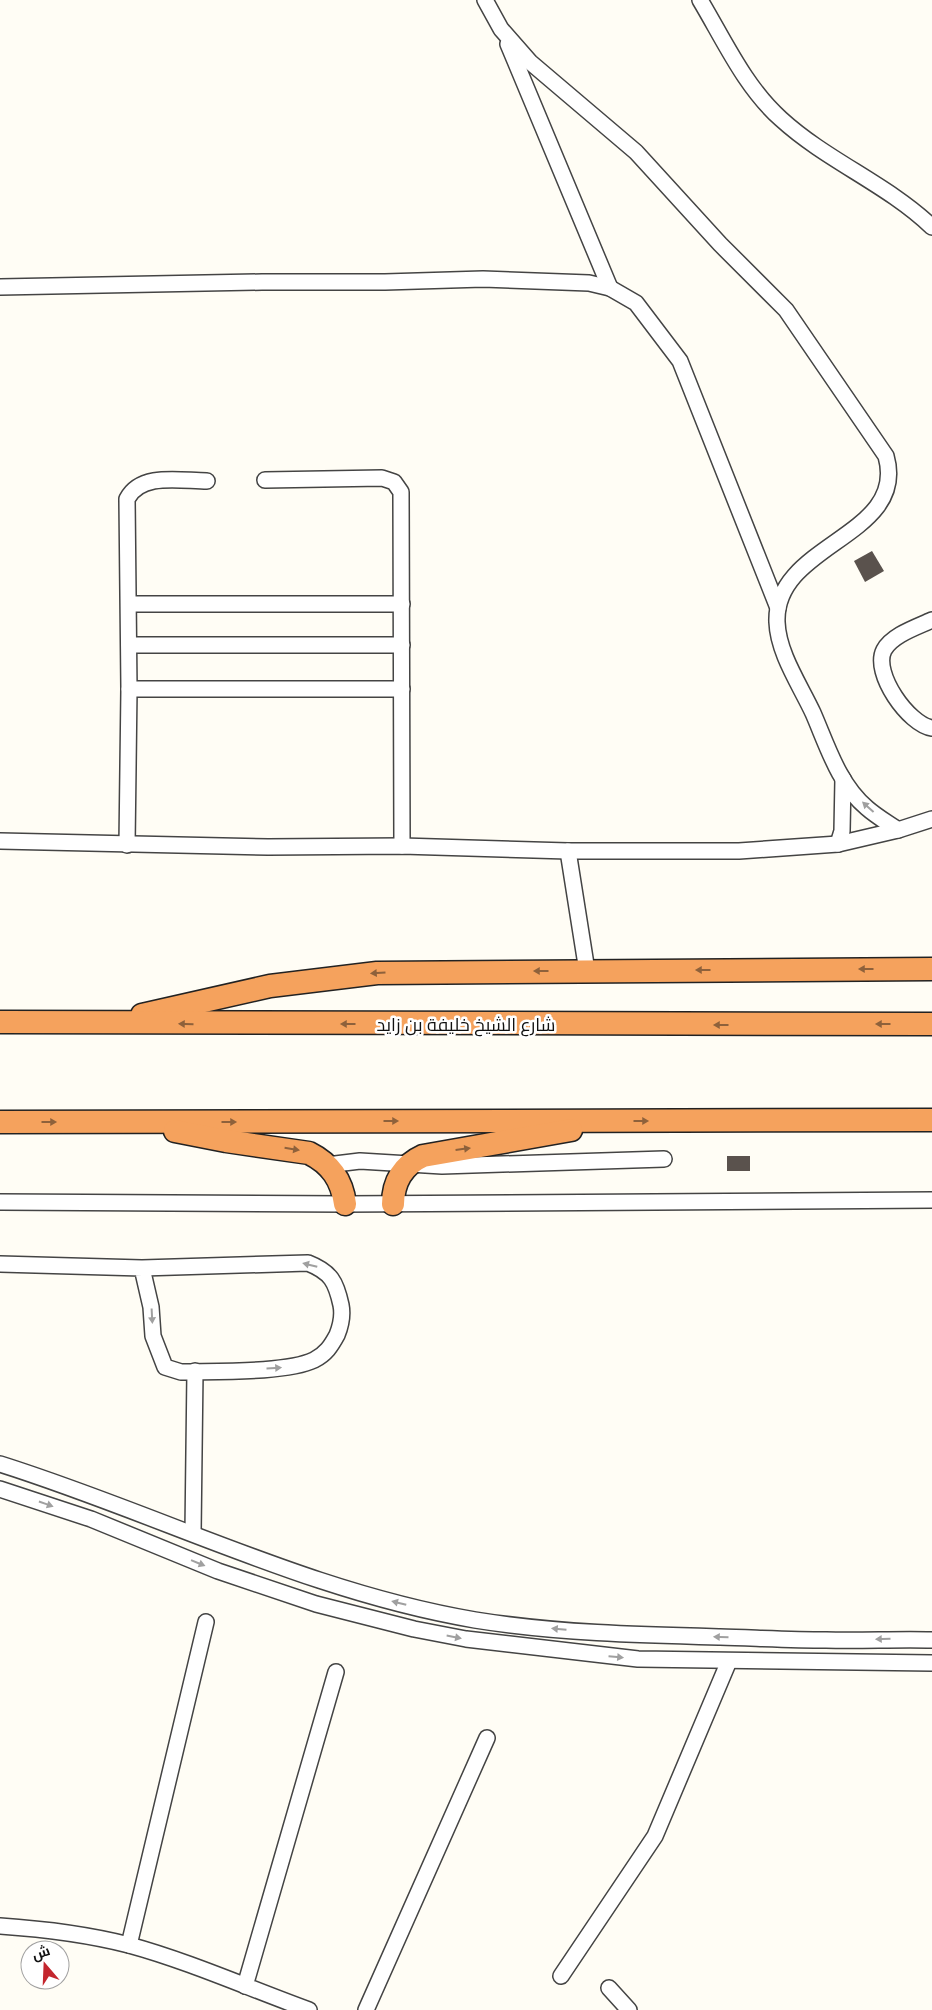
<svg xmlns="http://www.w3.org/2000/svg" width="932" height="2010" font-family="Spectral,Cairo,serif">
	<rect width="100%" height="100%" fill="#fffdf5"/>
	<g fill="#5a524d">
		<polygon points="872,551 884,571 865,582 854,561"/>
		<rect x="727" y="1156" width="23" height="15"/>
	</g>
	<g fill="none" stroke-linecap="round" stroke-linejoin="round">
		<defs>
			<g id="minor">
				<path d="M485,0L501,29L530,62L636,152L720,244L786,310L886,456C909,537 774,543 777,622C778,653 800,685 813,713C827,745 839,785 867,808C876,816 888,823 898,830"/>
				<path d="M700,0C724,40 745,87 781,119C827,161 887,184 932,227"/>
				<polyline points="508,44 610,288"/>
				<polyline points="0,287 262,282 385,282 483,279 589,283 610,288 636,303 680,361 778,608"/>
				<polyline points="265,480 382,478 394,482 401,492 402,846"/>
				<polyline points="129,604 402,604"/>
				<path d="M932,620C917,627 892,635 884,650C872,673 909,725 932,728"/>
				<polyline points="129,645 402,645"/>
				<polyline points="129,689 402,689"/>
				<polyline points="0,841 268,847 402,846 568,851 739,851 838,844 898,830 932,819"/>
				<polyline points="838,844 842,831 843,779"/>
				<path d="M127,845L129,689L127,499C141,472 181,481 207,481"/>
				<polyline points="568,851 587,971"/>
				<polyline points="327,1165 360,1161 442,1166 664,1159"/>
				<polyline points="0,1202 345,1204 932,1200"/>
				<path d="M0,1264L142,1268L308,1263C331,1272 336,1282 341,1305C343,1315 341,1325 337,1335C331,1346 326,1354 314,1360C287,1373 214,1371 181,1372L165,1367L153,1336L151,1307L142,1268"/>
				<path d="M0,1464C159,1514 309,1592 475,1620C556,1633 639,1635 720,1637C756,1638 791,1640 826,1640C861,1641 897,1639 932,1640"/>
				<polyline points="0,1489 91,1519 218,1571 316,1604 414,1629 466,1639 638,1659 932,1663"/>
				<polyline points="193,1533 195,1371"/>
				<path d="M0,1926C44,1929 86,1934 129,1945C188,1961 251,1989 309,2010"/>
				<polyline points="129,1945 206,1622"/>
				<polyline points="561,1976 655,1836 729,1661"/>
				<polyline points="245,1986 336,1672"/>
				<polyline points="609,1988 629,2010"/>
				<polyline points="366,2010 487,1738"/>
			</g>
			<g id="highway">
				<polyline points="142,1015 270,986 377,973 932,969"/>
				<polyline points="0,1022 932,1024"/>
				<polyline points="0,1122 932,1120"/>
				<path d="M175,1131L226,1141L309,1153C331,1164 342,1180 345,1204"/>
				<path d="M393,1204C393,1182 403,1165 423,1156L571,1130"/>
			</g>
		</defs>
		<use href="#minor" stroke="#444" stroke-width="18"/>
		<use href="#highway" stroke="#222" stroke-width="25"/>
		<use href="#minor" stroke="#fff" stroke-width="15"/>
		<use href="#highway" stroke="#f5a25d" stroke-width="22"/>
	</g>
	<defs><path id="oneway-solid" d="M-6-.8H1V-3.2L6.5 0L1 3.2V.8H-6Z" transform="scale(1.25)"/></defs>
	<g fill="#a0a0a0">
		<use href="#oneway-solid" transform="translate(868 807) rotate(-138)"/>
		<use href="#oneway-solid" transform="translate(310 1265) rotate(-166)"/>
		<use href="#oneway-solid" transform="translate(152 1316) rotate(87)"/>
		<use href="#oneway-solid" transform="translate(274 1368) rotate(-3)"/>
		<use href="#oneway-solid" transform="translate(46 1504) rotate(19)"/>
		<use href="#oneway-solid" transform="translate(198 1563) rotate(22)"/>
		<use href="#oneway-solid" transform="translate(399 1603) rotate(-166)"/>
		<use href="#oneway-solid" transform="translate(559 1629) rotate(-175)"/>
		<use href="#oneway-solid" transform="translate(454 1637) rotate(11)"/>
		<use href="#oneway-solid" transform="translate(721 1637) rotate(-178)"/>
		<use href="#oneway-solid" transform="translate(883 1639) rotate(178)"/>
		<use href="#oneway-solid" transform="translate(616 1657) rotate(5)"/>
	</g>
	<g fill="#8e613b">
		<use href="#oneway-solid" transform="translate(866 969) rotate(180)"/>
		<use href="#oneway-solid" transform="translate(703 970) rotate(180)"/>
		<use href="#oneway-solid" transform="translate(541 971) rotate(180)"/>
		<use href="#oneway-solid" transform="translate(378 973) rotate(176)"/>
		<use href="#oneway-solid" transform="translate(186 1024) rotate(-179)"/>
		<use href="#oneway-solid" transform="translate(348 1024) rotate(-180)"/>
		<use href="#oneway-solid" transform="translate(883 1024) rotate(180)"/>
		<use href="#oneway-solid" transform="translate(721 1025) rotate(180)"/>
		<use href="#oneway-solid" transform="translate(391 1121)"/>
		<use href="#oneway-solid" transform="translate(641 1121)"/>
		<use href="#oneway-solid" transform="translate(49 1122)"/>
		<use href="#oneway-solid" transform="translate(229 1122)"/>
		<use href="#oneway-solid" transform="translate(292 1149) rotate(9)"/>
		<use href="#oneway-solid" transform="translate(463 1149) rotate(-7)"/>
	</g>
	<g text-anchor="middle" stroke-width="5" stroke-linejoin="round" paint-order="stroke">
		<g font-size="18" fill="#111" stroke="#fff">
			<text x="466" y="1031">شارع الشيخ خليفة بن زايد</text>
		</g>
	</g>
	<g transform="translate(45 1965) rotate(341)"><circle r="24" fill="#ffffff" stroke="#a0a0a0"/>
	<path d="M0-4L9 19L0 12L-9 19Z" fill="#c4262e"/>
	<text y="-8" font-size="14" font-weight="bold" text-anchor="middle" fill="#111111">ش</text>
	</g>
</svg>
